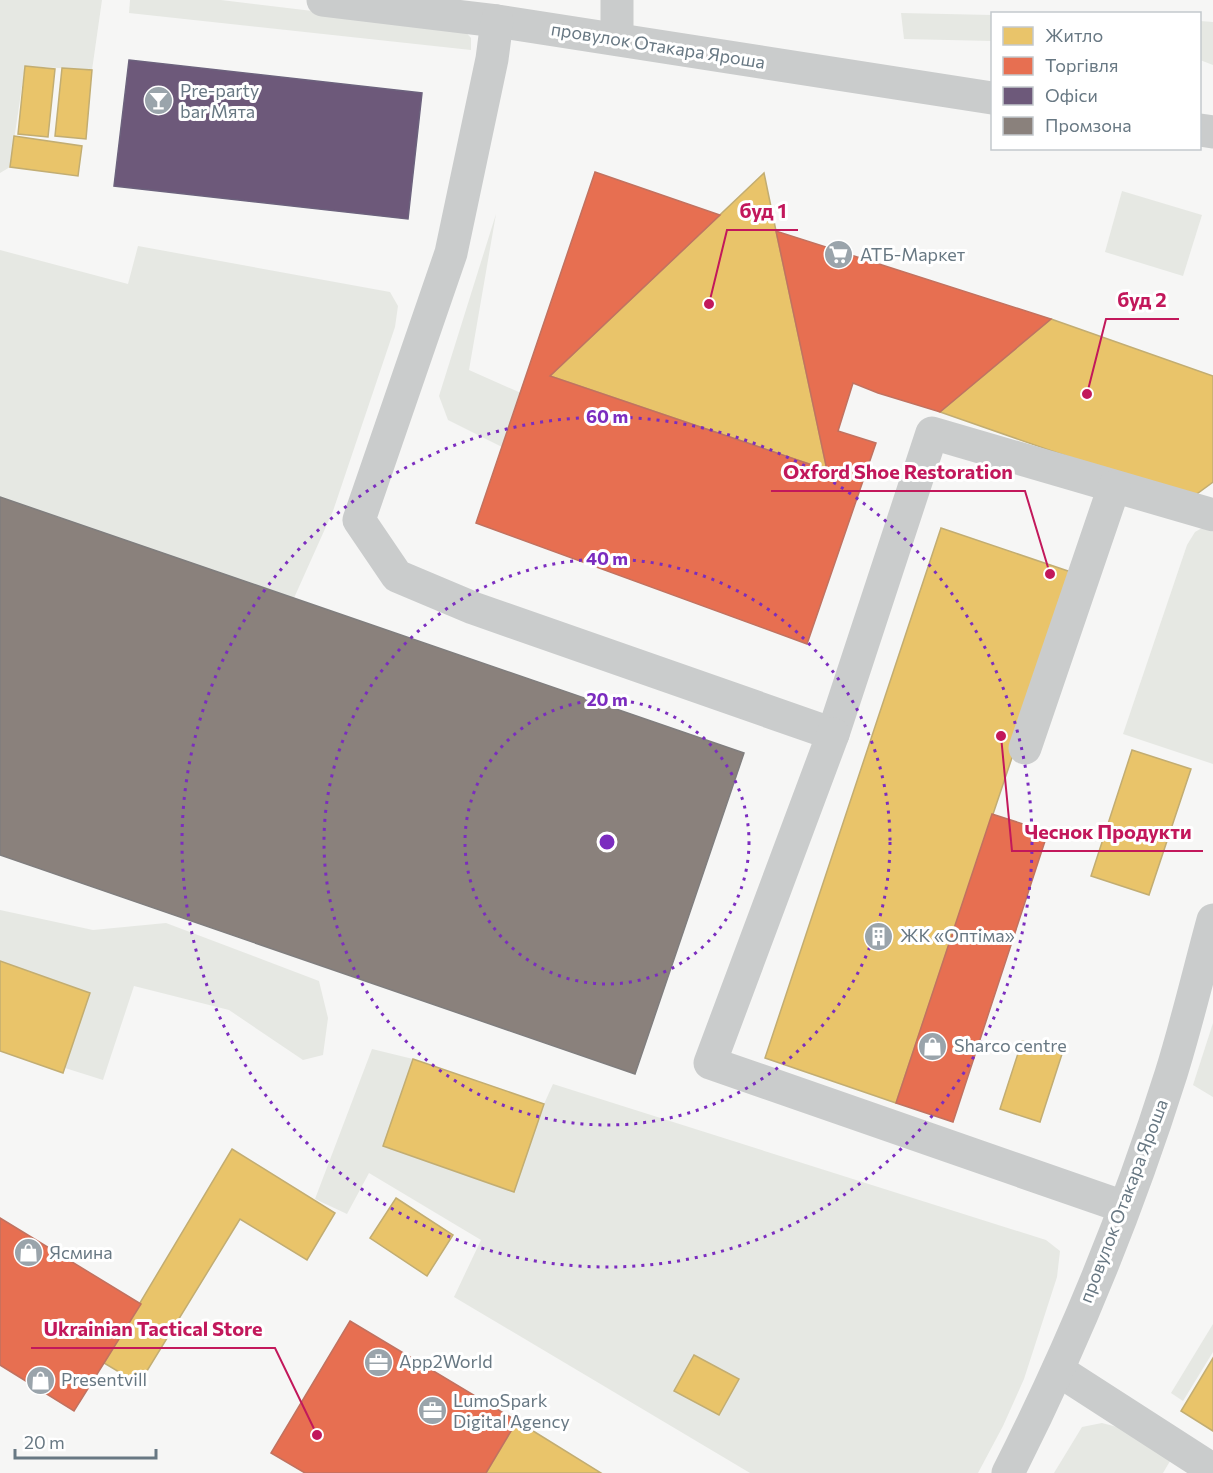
<svg xmlns="http://www.w3.org/2000/svg" width="1213" height="1473" font-family="Commissioner,sans-serif">
	<rect width="100%" height="100%" fill="#f6f6f5"/>
	<g fill="#e6e8e3">
		<polygon points="0,0 102,0 92,70 25,66 10,167 0,173"/>
		<polygon points="130,0 221,0 463,29 471,38 471,50 129,13"/>
		<polygon points="901,13 992,15 992,41 904,39"/>
		<polygon points="1200,21 1213,22 1213,65 1200,60"/>
		<polygon points="1122,191 1202,215 1183,276 1105,252"/>
		<polygon points="496,214 469,370 521,393 502,447 448,420 439,396"/>
		<polygon points="138,246 390,292 398,306 395,327 333,511 294,598 0,497 0,250 128,284"/>
		<polygon points="1202,528 1213,532 1213,764 1123,734 1187,545 1195,532"/>
		<polygon points="0,910 93,930 166,923 319,981 328,1018 323,1055 303,1060 229,1010 134,986 103,1080 65,1068 90,993 0,961"/>
		<polygon points="1213,1023 1213,1097 1193,1085"/>
		<polygon points="372,1049 413,1059 389,1148 514,1191 544,1104 553,1084 1046,1240 1060,1251 1057,1277 1024,1379 1003,1426 978,1473 750,1473 454,1297 481,1240 369,1173 347,1214 315,1199"/>
		<polygon points="1213,1324 1213,1352 1183,1401 1171,1393"/>
		<polygon points="1102,1423 1121,1428 1173,1456 1163,1473 1054,1473 1082,1427"/>
	</g>
	<g fill="#e9c46a" stroke="#c2ad72" stroke-width="1.5">
		<polygon points="25,66 55,69 48,137 18,134"/>
		<polygon points="62,68 92,70 86,139 55,136"/>
		<polygon points="14,136 82,146 78,176 10,167"/>
		<polygon points="764,173 776,231 827,470 550,376"/>
		<polygon points="1051,319 1213,376 1213,482 1190,499 940,412"/>
		<polygon points="941,528 1074,573 896,1103 765,1058"/>
		<polygon points="1132,750 1191,769 1149,895 1091,876"/>
		<polygon points="0,961 90,993 63,1073 0,1051"/>
		<polygon points="1022,1041 1062,1054 1040,1122 1000,1109"/>
		<polygon points="413,1059 544,1104 514,1192 383,1146"/>
		<polygon points="232,1149 335,1213 307,1260 240,1219 139,1384 104,1363"/>
		<polygon points="396,1198 453,1235 427,1276 370,1238"/>
		<polygon points="694,1355 739,1379 719,1415 674,1391"/>
		<polygon points="1213,1358 1213,1431 1181,1411"/>
		<polygon points="517,1421 601,1473 486,1473"/>
	</g>
	<g fill="#e76f51" stroke="#c17260" stroke-width="1.5">
		<polygon points="595,172 720,215 550,376 827,470 776,231 1051,319 940,412 878,393 853,383 838,431 876,443 807,644 476,523"/>
		<polygon points="992,814 1048,832 953,1122 896,1103"/>
		<polygon points="0,1218 141,1304 74,1411 0,1365"/>
		<polygon points="350,1321 517,1421 486,1473 305,1473 271,1453"/>
	</g>
	<polygon fill="#6d597a" stroke="#6c627d" stroke-width="1.5" points="129,60 422,93 408,219 114,186"/>
	<polygon fill="#8a817c" stroke="#807e7e" stroke-width="1.5" points="0,497 744,753 635,1074 0,855"/>
	<g fill="none" stroke-linecap="round" stroke-linejoin="round">
		<g stroke="#cacccc" stroke-width="33">
			<polyline points="323,0 497,21 992,98"/>
			<polyline points="497,21 492,59 451,253 359,520 397,576 473,608 833,734 932,433 1213,515"/>
			<polyline points="617,39 617,0"/>
			<polyline points="1200,130 1213,132"/>
			<polyline points="833,734 710,1063 1124,1207"/>
			<polyline points="1025,748 1114,487"/>
			<polyline points="1058,1370 1213,1470"/>
			<path d="M1008,1473C1073,1345 1128,1210 1171,1074C1187,1023 1199,971 1213,920"/>
		</g>
	</g>
	<g fill="none" stroke="#7b2cbf" stroke-width="3" stroke-dasharray="3 6">
		<circle cx="607" cy="842" r="142"/>
		<circle cx="607" cy="842" r="283"/>
		<circle cx="607" cy="842" r="425"/>
	</g>
	<defs>
		<symbol id="bar-disc" viewBox="-11 -11 22 22"><circle r="9.5" fill="#9aa4ab" stroke="#fff"/><path d="M-6-5H6L.8 .8V4.5H3.5V6h-7V4.5H-.8V.8Z" fill="#fff"/></symbol>
		<symbol id="supermarket-disc" viewBox="-11 -11 22 22"><circle r="9.5" fill="#9aa4ab" stroke="#fff"/><path d="M-6-5.5h2.5l.6 2H6L4.5 2H-2.5L-4.4-4H-6ZM-1.5 3.2a1.3 1.3 0 1 0 .1 0ZM3 3.2a1.3 1.3 0 1 0 .1 0Z" fill="#fff"/></symbol>
		<symbol id="building-disc" viewBox="-11 -11 22 22"><circle r="9.5" fill="#9aa4ab" stroke="#fff"/><path d="M-4-6H4V6H1V3H-1V6H-4ZM-2.5-4.3h1.7v1.8h-1.7ZM.8-4.3h1.7v1.8H.8ZM-2.5-1h1.7V.8h-1.7ZM.8-1h1.7V.8H.8Z" fill="#fff"/></symbol>
		<symbol id="shop-disc" viewBox="-11 -11 22 22"><circle r="9.5" fill="#9aa4ab" stroke="#fff"/><path d="M-5-2.5h2.3a2.7 3.5 0 0 1 5.4 0H5L5.5 6h-11ZM-1.5-2.5h3a1.5 2.3 0 0 0-3 0Z" fill="#fff"/></symbol>
		<symbol id="office-disc" viewBox="-11 -11 22 22"><circle r="9.5" fill="#9aa4ab" stroke="#fff"/><path d="M-6-3h4V-5.5h4V-3h4V5H-6ZM-1-4.5V-3h2v-1.5ZM-6 0V1H6V0Z" fill="#fff"/></symbol>
	</defs>
	<g fill-rule="evenodd">
		<use href="#bar-disc" x="142" y="84" width="33" height="33"/>
		<use href="#supermarket-disc" x="822" y="238" width="33" height="33"/>
		<use href="#building-disc" x="862" y="920" width="33" height="33"/>
		<use href="#shop-disc" x="916" y="1030" width="33" height="33"/>
		<use href="#shop-disc" x="12" y="1236" width="33" height="33"/>
		<use href="#office-disc" x="362" y="1346" width="33" height="33"/>
		<use href="#shop-disc" x="24" y="1364" width="33" height="33"/>
		<use href="#office-disc" x="416" y="1394" width="33" height="33"/>
	</g>
	<g text-anchor="middle" stroke-width="6" stroke-linejoin="round" paint-order="stroke">
		<g font-size="18" fill="#687883" stroke="#fff">
			<text transform="translate(658 46) rotate(9)" y="6">провулок Отакара Яроша</text>
			<text transform="translate(1124 1201) rotate(-69)" y="6">провулок Отакара Яроша</text>
		</g>
		<g font-size="18" fill="#687883" stroke="#fff" text-anchor="start">
			<text x="180" y="97">Pre-party<tspan x="180" dy="21">bar Мята</tspan></text>
			<text x="860" y="261">АТБ-Маркет</text>
			<text x="900" y="942">ЖК «Оптіма»</text>
			<text x="954" y="1052">Sharco centre</text>
			<text x="49" y="1259">Ясмина</text>
			<text x="399" y="1368">App2World</text>
			<text x="61" y="1386">Presentvill</text>
			<text x="453" y="1407">LumoSpark<tspan x="453" dy="21">Digital Agency</tspan></text>
		</g>
	</g>
	<circle cx="607" cy="842" r="9" fill="#7b2cbf" stroke="#fff" stroke-width="3"/>
	<g font-size="18" text-anchor="middle" font-weight="bold" fill="#7b2cbf" stroke="#fff" stroke-width="6" stroke-linejoin="round" paint-order="stroke">
		<text x="607" y="423">60 m</text>
		<text x="607" y="565">40 m</text>
		<text x="607" y="706">20 m</text>
	</g>
	<path fill="none" stroke="#c2185b" stroke-width="2" d="M709 304L727 230H798M1087 394L1106 319H1179M1050 574L1025 491H771M1001 736L1012 851H1203M317 1435L275 1348H31"/>
	<g fill="#c2185b" stroke="#fff" stroke-width="2">
		<circle cx="709" cy="304" r="6"/>
		<circle cx="1087" cy="394" r="6"/>
		<circle cx="1050" cy="574" r="6"/>
		<circle cx="1001" cy="736" r="6"/>
		<circle cx="317" cy="1435" r="6"/>
	</g>
	<g font-size="20" text-anchor="middle" font-weight="bold" fill="#c2185b" stroke="#fff" stroke-width="6" stroke-linejoin="round" paint-order="stroke">
		<text x="763" y="218">буд 1</text>
		<text x="1142" y="307">буд 2</text>
		<text x="898" y="479">Oxford Shoe Restoration</text>
		<text x="1108" y="839">Чеснок Продукти</text>
		<text x="153" y="1336">Ukrainian Tactical Store</text>
	</g>
	<rect x="991" y="12" width="210" height="138" fill="#ffffff" stroke="#c3c9cd" stroke-width="1.5"/>
	<rect x="1003" y="27" width="30" height="18" fill="#e9c46a" stroke="#c3c9cd" stroke-width="1.5"/>
	<text x="1045" y="42" font-size="18" fill="#687883">Житло</text>
	<rect x="1003" y="57" width="30" height="18" fill="#e76f51" stroke="#c3c9cd" stroke-width="1.5"/>
	<text x="1045" y="72" font-size="18" fill="#687883">Торгівля</text>
	<rect x="1003" y="87" width="30" height="18" fill="#6d597a" stroke="#c3c9cd" stroke-width="1.5"/>
	<text x="1045" y="102" font-size="18" fill="#687883">Офіси</text>
	<rect x="1003" y="117" width="30" height="18" fill="#8a817c" stroke="#c3c9cd" stroke-width="1.5"/>
	<text x="1045" y="132" font-size="18" fill="#687883">Промзона</text>
	<path d="M15 1449v9h141v-9" fill="none" stroke="#687883" stroke-width="3"/>
	<text x="24" y="1449" font-size="18" fill="#687883" stroke="#ffffff" stroke-width="4.5" paint-order="stroke">20 m</text>
</svg>
